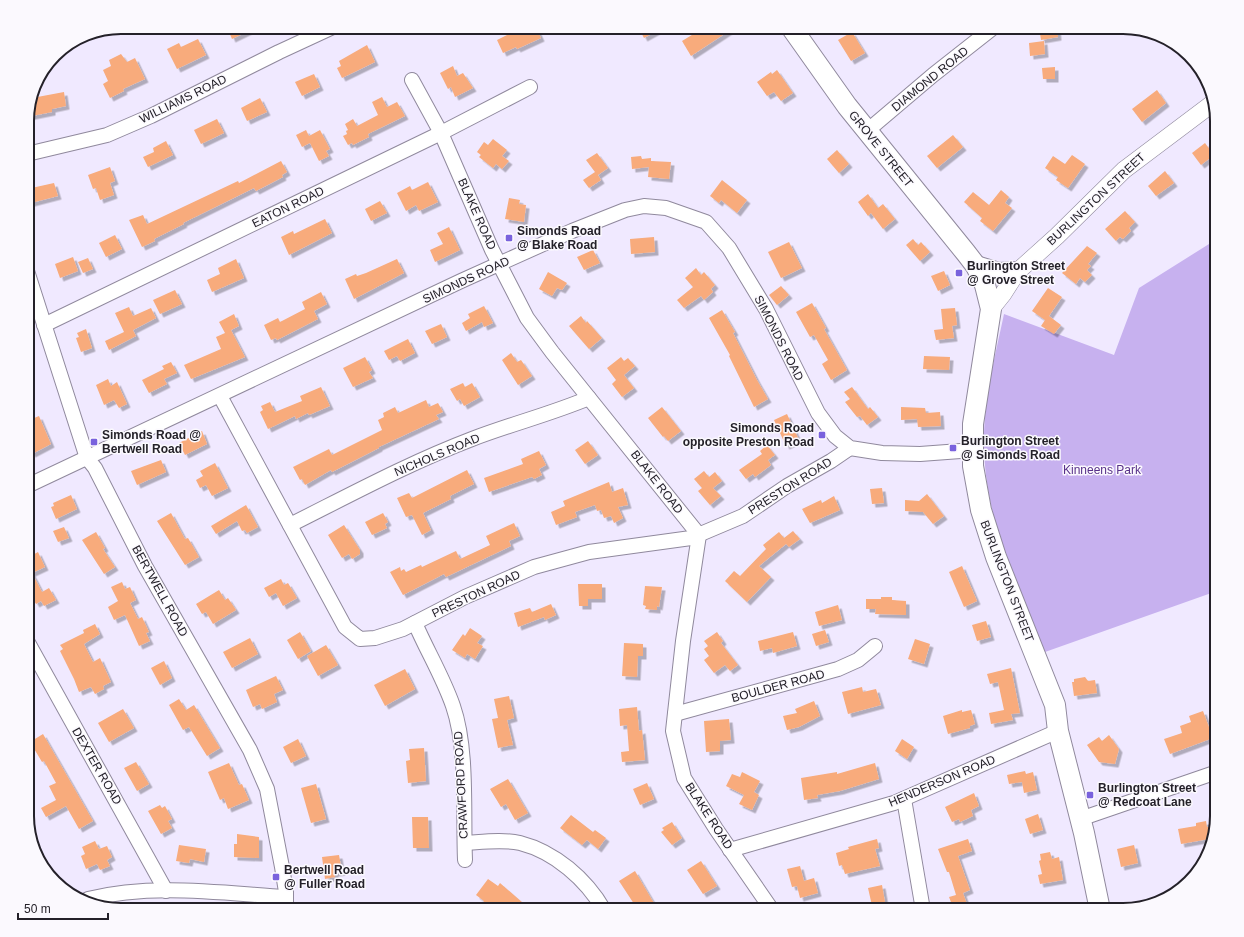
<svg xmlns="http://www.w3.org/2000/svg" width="1244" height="937" font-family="Arial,sans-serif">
	<defs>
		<filter id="shadow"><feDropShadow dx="3.5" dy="3.5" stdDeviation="0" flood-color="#0004"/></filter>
	</defs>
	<rect width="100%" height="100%" fill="#f0e9ff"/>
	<path fill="#c7b1ef" d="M1217,239V591L1045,652C1014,581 982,513 984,433C985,394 996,352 1004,314L1114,355L1139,288Z"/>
	<g fill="#f8ab7c" filter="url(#shadow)">
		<polygon points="227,27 257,27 232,39"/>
		<polygon points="508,27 536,27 541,38 517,49 516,47 503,53 497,40 511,33"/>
		<polygon points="638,27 664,27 644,38"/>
		<polygon points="705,27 735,27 691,56 682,41"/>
		<polygon points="1039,27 1057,27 1058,37 1041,40"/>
		<polygon points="852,32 865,53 851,61 838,40"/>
		<polygon points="198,39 206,55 177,69 167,49 179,43 181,47"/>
		<polygon points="1044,41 1045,54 1030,56 1029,43"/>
		<polygon points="367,45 375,62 342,78 337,68 341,66 339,61"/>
		<polygon points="121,54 127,62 135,58 145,79 123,89 124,91 110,98 103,84 108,81 103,70 111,66 109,60"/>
		<polygon points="453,66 457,76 463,73 473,88 455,97 451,87 448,89 440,73"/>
		<polygon points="1055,67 1055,79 1043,79 1042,68"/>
		<polygon points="777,70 793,93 781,101 774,92 767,96 757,82 771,72 772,74"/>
		<polygon points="314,74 320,87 302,96 295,82"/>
		<polygon points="1157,90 1166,103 1142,122 1132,109"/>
		<polygon points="64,92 66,106 52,109 52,112 27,117 32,98"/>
		<polygon points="382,97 387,107 397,102 405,116 368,134 369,137 353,145 352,143 348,145 343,136 347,134 346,131 348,130 345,124 353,119 357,126 378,115 372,102"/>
		<polygon points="260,98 267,112 247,121 241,108"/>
		<polygon points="217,119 224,133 201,144 194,130"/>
		<polygon points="306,130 309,136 320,130 330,149 326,151 329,156 319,161 310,143 302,147 296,135"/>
		<polygon points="953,135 963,147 937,168 927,156"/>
		<polygon points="493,139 507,150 502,156 509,161 502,169 496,164 493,168 479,157 481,155 477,152 484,142 488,145"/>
		<polygon points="166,141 173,155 148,167 143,157 154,152 153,148"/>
		<polygon points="1205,143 1214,155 1201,165 1192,153"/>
		<polygon points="837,150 849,164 839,173 827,159"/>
		<polygon points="597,153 608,168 598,175 601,180 589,188 583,180 595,172 586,160"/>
		<polygon points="1072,155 1085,164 1068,188 1056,180 1058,177 1045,168 1053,156 1065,164"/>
		<polygon points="641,156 642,159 651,158 651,161 671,162 669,179 648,177 649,167 632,169 631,157"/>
		<polygon points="281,161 287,172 282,175 283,177 256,191 254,188 183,223 184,224 154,239 155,241 142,247 129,220 143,215 147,224 238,181 239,183"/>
		<polygon points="110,167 115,181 110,183 114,195 100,200 96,188 93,189 88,175"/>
		<polygon points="1165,171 1174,183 1156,196 1148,186"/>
		<polygon points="722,180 747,200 737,213 721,200 719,203 710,196"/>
		<polygon points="428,182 438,202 419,211 416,205 406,211 397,193 410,186 412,190"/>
		<polygon points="54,183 58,196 31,203 27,189"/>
		<polygon points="1001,190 1009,197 1005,203 1012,208 993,231 980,221 982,218 964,202 973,192 989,205"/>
		<polygon points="868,194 878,208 883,204 895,219 883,229 871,213 868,216 858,202"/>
		<polygon points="509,198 520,200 519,204 526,205 524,222 505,219"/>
		<polygon points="380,201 387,213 371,221 365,209"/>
		<polygon points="1125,211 1135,222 1129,228 1131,231 1123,239 1120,237 1116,241 1105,229"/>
		<polygon points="325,219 332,233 289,255 281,237 293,231 294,234"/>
		<polygon points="449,227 460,250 435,262 430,250 443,244 437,233"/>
		<polygon points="115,235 122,249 106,257 99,243"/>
		<polygon points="654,237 655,252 631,254 630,239"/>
		<polygon points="913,239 918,245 921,242 930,252 920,261 906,245"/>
		<polygon points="789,242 802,268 781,278 768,252"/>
		<polygon points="1087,246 1097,253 1088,264 1091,266 1087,270 1092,275 1085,282 1080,278 1076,284 1062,273"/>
		<polygon points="593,250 600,263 584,270 577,257"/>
		<polygon points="73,257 78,271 60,278 55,264"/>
		<polygon points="88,258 93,269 83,273 78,262"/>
		<polygon points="236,259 244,278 212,292 207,280 220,274 218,268"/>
		<polygon points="397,259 404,273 354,299 345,279 356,274 357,276 366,273"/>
		<polygon points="696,268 701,275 704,272 715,285 711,289 713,292 704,300 701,296 684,308 677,300 693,287 685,278"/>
		<polygon points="944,271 950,285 938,291 931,276"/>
		<polygon points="548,272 567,283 562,290 557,288 552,296 539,289"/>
		<polygon points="781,286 789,295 777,305 769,295"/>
		<polygon points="1048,288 1062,297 1049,316 1061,325 1054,334 1041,326 1045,320 1032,311"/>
		<polygon points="175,290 182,304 160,314 153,300"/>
		<polygon points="321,292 327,304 314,311 318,319 277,340 276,338 271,340 264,325 278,318 280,322 305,309 302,302"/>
		<polygon points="812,303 826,328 824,329 847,370 831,380 822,364 828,360 814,335 810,337 796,312"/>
		<polygon points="484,306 493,323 484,327 482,322 466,331 462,323 470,318 468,314"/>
		<polygon points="129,307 133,316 151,308 156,318 133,330 136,336 109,350 105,341 124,332 115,313"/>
		<polygon points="955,308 957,325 952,326 954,338 936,340 934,330 943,329 941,309"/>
		<polygon points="722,310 735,332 733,333 757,380 768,399 754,407 729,356 730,355 709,318"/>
		<polygon points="234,314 239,326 231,330 245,357 191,379 184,365 221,349 216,337 225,333 219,322"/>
		<polygon points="581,316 586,323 587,321 602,338 589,349 569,326"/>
		<polygon points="441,324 447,337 432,344 425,331"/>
		<polygon points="86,329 92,348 81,352 76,338 79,337 77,333"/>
		<polygon points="408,339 415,353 400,361 397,356 389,360 384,351"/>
		<polygon points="511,353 517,362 521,360 532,376 518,385 502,360"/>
		<polygon points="924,356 950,357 949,370 923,369"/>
		<polygon points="365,357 372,370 369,372 373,378 353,387 343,368"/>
		<polygon points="621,357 624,361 628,358 635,366 624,375 634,388 622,397 612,384 616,380 607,368"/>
		<polygon points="171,362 177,373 164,379 167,384 149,393 142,380 164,369 162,366"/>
		<polygon points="108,379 111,386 117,382 127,404 119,408 114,400 104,405 96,385"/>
		<polygon points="463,383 465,387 472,383 480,397 464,406 460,399 457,401 450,389"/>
		<polygon points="321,387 330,406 309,415 308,413 296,419 295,416 268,429 260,412 263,410 261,406 270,402 275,412 302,401 300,396"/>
		<polygon points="852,387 868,409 870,407 878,417 867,425 860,416 857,417 845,402 850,399 844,392"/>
		<polygon points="426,400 429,407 438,403 443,412 436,415 439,419 379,447 379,448 332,472 331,470 305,485 302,479 300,480 293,467 329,449 332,455 382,430 378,420 384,417 383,413 395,407 398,413"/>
		<polygon points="662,407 681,431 668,441 664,436 663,437 648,418"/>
		<polygon points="901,407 925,408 926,413 940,412 941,426 918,427 917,419 901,420"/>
		<polygon points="787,414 799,440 786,446 774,420"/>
		<polygon points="39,416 51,444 32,454 27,444 27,441 32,439 27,429 27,421"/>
		<polygon points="202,431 207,444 185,455 179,443"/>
		<polygon points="588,441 598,455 585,464 575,450"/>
		<polygon points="767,445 775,455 768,460 771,465 755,477 753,474 746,479 739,470 762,454 760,451"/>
		<polygon points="539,451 546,465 539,469 542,475 534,479 532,477 489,492 484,478 523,464 521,459"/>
		<polygon points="161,460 166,472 137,485 131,471"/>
		<polygon points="215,463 228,488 212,496 206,485 200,488 196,480 203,476 200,471"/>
		<polygon points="467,470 474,484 450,496 451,499 423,513 431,530 422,535 412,515 406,517 397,498 409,493 412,498"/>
		<polygon points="704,471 709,477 715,472 722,481 713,488 721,496 710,505 698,491 702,488 694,479"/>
		<polygon points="609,482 612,492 623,488 628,505 618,507 623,518 614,523 611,516 604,518 601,510 597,511 595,505 575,512 577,517 556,525 551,512 565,506 563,501"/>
		<polygon points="882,488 884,503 872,504 870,489"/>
		<polygon points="927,494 944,516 933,524 923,512 905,511 905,500 919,501"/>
		<polygon points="71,495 77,509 56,519 51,507 54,506 53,503"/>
		<polygon points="834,496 840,510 810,523 802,509 821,500 822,503"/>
		<polygon points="246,505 258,527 247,533 245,530 242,531 237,521 216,534 211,526"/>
		<polygon points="171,513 185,539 188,538 199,557 185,565 157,521"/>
		<polygon points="383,513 388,522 385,524 387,528 372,535 365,522"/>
		<polygon points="514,523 520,536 509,541 511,546 446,577 444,574 403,595 390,572 400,567 401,571 404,569 406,572 421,565 422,567 456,551 460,559 490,545 486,536"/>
		<polygon points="344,525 360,550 360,554 352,559 349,554 342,558 328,535"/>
		<polygon points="64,527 69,538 58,542 53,531"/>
		<polygon points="793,531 800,539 789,547 786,544 759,566 771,577 747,602 725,581 734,571 740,576 766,549 763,545 779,532 784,538"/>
		<polygon points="96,532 105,548 103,549 115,567 104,574 82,540"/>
		<polygon points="38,552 45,567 32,573 42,592 49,588 56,600 44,606 41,601 36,604 27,589 27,558"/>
		<polygon points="962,566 977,601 964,607 949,572"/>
		<polygon points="281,579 284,585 288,583 297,598 283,606 276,593 269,597 264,588"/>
		<polygon points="122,582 125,589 130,587 136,600 130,603 138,619 142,617 149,632 146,633 150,641 139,646 125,615 114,620 108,607 118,601 111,587"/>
		<polygon points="578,584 602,584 602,599 588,599 588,606 579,606"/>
		<polygon points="645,586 662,587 659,607 657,606 657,610 645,609 646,606 643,605"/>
		<polygon points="219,590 225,600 228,598 236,610 213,624 206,612 202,614 196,604"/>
		<polygon points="881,597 892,597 892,600 906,601 906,615 875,614 876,609 866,609 866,599 881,599"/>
		<polygon points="551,604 556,615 545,620 544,617 518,627 514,613 530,608 532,612"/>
		<polygon points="838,605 842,620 819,626 815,612"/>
		<polygon points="986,621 991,637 977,641 972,625"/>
		<polygon points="95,624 100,634 84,644 93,662 100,658 111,682 103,686 104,689 95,694 91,687 79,692 74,679 60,651 63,649 60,645 84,633 83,630"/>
		<polygon points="470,628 482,636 477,643 483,646 475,659 467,654 465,658 452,650 463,634 465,636"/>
		<polygon points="825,630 829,642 816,646 812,634"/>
		<polygon points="300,632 311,651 298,659 287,640"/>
		<polygon points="717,632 723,641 721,643 738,665 730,671 725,665 714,673 704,660 709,656 704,649 708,646 704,641"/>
		<polygon points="793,632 797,646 773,653 772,648 760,651 758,641"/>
		<polygon points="250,638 258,654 232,668 223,652"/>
		<polygon points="915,639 930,644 924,664 908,659"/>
		<polygon points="624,643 643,644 643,656 638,656 637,677 622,676"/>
		<polygon points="326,645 338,665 318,676 307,656"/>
		<polygon points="164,661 172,678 160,685 151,668"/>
		<polygon points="1011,668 1020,713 1011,714 1013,720 991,724 989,713 1004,710 998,682 990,684 987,674"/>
		<polygon points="405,669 415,689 385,706 374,685"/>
		<polygon points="276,676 283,690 274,694 277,702 262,709 260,704 253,707 246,690"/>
		<polygon points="1085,677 1088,681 1095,680 1097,693 1074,696 1072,682 1074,682 1074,679"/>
		<polygon points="862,687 863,692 876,689 881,705 848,714 842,692"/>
		<polygon points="509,696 514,718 507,720 513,745 498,748 492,719 498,718 494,699"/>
		<polygon points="179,699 186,710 194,705 220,748 207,756 189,727 183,730 169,705"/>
		<polygon points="814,701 820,716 799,727 787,730 783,716 797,713 795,709"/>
		<polygon points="637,707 639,731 642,730 645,760 622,762 621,752 629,751 627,725 620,726 619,709"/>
		<polygon points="123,709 134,728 109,742 98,723"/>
		<polygon points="962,710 962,712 971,710 975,724 970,726 970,728 948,734 943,716"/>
		<polygon points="1203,711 1213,738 1170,754 1164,739 1182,733 1180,726 1191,722 1189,716"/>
		<polygon points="729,719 731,740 720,741 720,751 706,752 704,721"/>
		<polygon points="43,734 93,821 79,829 66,806 46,817 41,808 56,800 49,786 56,783 44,761 42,762 30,742"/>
		<polygon points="1109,735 1119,749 1115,764 1099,762 1087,745 1099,737 1102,741"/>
		<polygon points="298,739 306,756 291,763 283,747"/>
		<polygon points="902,739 914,747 907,759 895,751"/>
		<polygon points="424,748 426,781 408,783 406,761 410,760 409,749"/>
		<polygon points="136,762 149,784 137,791 124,768"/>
		<polygon points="229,763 239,785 242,784 249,800 228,809 224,798 220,800 208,772"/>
		<polygon points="875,763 879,779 840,791 817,795 818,798 804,800 801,778 837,772 837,774"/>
		<polygon points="1025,771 1026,774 1033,772 1037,790 1024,793 1022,782 1009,784 1007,775"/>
		<polygon points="742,772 760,781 754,792 759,795 752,810 739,804 744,795 726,786 732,774 740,777"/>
		<polygon points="508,779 528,813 515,820 506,804 501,807 490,789"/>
		<polygon points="647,783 654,799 640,805 633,789"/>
		<polygon points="316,784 326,819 311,823 301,788"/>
		<polygon points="974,793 979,806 971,810 973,816 960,822 959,819 952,822 945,807"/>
		<polygon points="160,805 162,808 165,806 172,819 168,821 172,828 161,834 148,811"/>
		<polygon points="1038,814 1043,830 1030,834 1025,819"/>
		<polygon points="571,815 593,832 595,830 606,838 598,849 587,840 582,845 560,828"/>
		<polygon points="412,817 428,817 429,848 413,848"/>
		<polygon points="1206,821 1207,827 1214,826 1209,839 1181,844 1178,829 1196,826 1196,823"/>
		<polygon points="672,822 682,838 672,845 661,832 664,830 662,828"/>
		<polygon points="237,834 259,837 259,858 234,857 234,844 237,844"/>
		<polygon points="877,839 879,848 875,849 880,866 845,874 842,865 839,866 836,853 849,849 848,847"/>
		<polygon points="968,839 972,851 958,856 970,890 963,893 969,910 954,910 949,897 956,895 949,872 947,872 938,849"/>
		<polygon points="95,841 99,849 107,846 112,857 107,860 110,866 100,870 97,864 86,869 81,856 85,854 82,847"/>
		<polygon points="179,845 206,849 204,862 190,859 189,863 176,861"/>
		<polygon points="1134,845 1138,863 1121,867 1117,849"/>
		<polygon points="1050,852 1052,859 1059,857 1063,880 1040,884 1038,875 1042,874 1039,861 1041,860 1040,854"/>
		<polygon points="339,855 342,872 335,873 335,877 325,879 322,857"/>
		<polygon points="701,861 717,886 703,894 687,870"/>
		<polygon points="800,866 804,881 814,878 818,893 800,898 797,886 792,887 787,869"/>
		<polygon points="635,871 658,910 638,910 619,881"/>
		<polygon points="488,879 498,886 500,883 531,910 491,910 482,904 484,901 476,895"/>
		<polygon points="882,885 886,908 873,910 868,888"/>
	</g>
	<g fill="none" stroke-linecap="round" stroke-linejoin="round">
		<defs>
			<g id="minor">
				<polyline points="412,80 441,133 492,250 527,318 552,352 699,535 683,641 673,731 684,778 716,829 772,910"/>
				<polyline points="867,131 933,75 994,27"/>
				<polyline points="27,154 107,135 151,116 279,52 333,27"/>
				<polyline points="27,271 87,458 95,468 145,566 250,750 267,789 282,867 286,892 286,910"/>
				<polyline points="44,325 441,133 530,87"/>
				<polyline points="220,396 345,627 360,639 375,638 403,629 465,597 534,567 589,552 691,538 743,516 787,486 831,461 850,448"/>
				<polyline points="27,486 461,281 572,231 625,210 644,206 666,208 706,222 729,248 766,309 818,413 835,436 850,448 882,453 920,454 974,450"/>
				<path d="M290,525C350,495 409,463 472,439C511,424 551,414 589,398"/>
				<path d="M415,623C427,651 443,677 453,706C468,749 463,813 465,860"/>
				<polyline points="27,641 166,891"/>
				<polyline points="675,714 838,669 858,660 875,646"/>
				<polyline points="904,799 923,910"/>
				<polyline points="1080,819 1217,772"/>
				<path d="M465,843C482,842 503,839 520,843C555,852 586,879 604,910"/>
				<polyline points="730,850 894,803 1058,731"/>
				<path d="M88,899C152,883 221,893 286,897"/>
			</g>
			<polyline id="tertiary" points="991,309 1003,294 1017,272 1057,236 1124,170 1213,103"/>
			<g id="secondary">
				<polyline points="791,27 847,106 966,253 976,266 985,285 991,309 973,424 973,466 981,510 996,557 1055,705 1058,731 1084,833 1100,910"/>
				<polyline points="976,266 999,273 1017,272"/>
			</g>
		</defs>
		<use href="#minor" stroke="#90899d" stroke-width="16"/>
		<use href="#tertiary" stroke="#90899d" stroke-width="18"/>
		<use href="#secondary" stroke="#90899d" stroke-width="22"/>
		<use href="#minor" stroke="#fff" stroke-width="14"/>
		<use href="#tertiary" stroke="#fff" stroke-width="17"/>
		<use href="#secondary" stroke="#fff" stroke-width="20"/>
	</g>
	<g fill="#7962dd" stroke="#fbf9fe" stroke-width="1.5">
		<rect x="505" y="234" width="8" height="8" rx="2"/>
		<rect x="955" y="269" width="8" height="8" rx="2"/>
		<rect x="818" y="431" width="8" height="8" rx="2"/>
		<rect x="90" y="438" width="8" height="8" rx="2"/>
		<rect x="949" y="444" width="8" height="8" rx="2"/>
		<rect x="1086" y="791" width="8" height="8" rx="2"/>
		<rect x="272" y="873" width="8" height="8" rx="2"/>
	</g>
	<g text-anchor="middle" stroke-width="3" stroke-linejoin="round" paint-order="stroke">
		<g font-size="12" fill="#242129" stroke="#fbf9fe">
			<text transform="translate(930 79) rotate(-39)" y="4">DIAMOND ROAD</text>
			<text transform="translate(183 99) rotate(-26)" y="4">WILLIAMS ROAD</text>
			<text transform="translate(881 149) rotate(51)" y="4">GROVE STREET</text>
			<text transform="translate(1096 199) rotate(-43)" y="4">BURLINGTON STREET</text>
			<text transform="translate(288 207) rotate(-26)" y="4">EATON ROAD</text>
			<text transform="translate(477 214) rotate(66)" y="4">BLAKE ROAD</text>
			<text transform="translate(466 280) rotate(-25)" y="4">SIMONDS ROAD</text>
			<text transform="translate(779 338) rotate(63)" y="4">SIMONDS ROAD</text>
			<text transform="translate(437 455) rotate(-23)" y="4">NICHOLS ROAD</text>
			<text transform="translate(657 482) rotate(52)" y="4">BLAKE ROAD</text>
			<text transform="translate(790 486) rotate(-32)" y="4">PRESTON ROAD</text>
			<text transform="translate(1007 581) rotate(69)" y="4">BURLINGTON STREET</text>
			<text transform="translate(160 591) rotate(61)" y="4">BERTWELL ROAD</text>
			<text transform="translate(476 594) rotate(-25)" y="4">PRESTON ROAD</text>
			<text transform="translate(778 686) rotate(-15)" y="4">BOULDER ROAD</text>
			<text transform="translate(97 766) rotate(60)" y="4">DEXTER ROAD</text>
			<text transform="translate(942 781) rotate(-23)" y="4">HENDERSON ROAD</text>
			<text transform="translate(461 785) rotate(-93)" y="4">CRAWFORD ROAD</text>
			<text transform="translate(709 816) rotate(57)" y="4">BLAKE ROAD</text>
		</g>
		<g font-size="12" font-weight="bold" fill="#242129" stroke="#fbf9fe" text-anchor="start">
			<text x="517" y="235">Simonds Road<tspan x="517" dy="14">@ Blake Road</tspan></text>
			<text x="967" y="270">Burlington Street<tspan x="967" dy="14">@ Grove Street</tspan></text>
			<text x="814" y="432" text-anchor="end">Simonds Road<tspan x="814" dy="14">opposite Preston Road</tspan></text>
			<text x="102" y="439">Simonds Road @<tspan x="102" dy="14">Bertwell Road</tspan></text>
			<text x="961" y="445">Burlington Street<tspan x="961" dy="14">@ Simonds Road</tspan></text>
			<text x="1098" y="792">Burlington Street<tspan x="1098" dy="14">@ Redcoat Lane</tspan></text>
			<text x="284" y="874">Bertwell Road<tspan x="284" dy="14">@ Fuller Road</tspan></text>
		</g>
		<g font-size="12" fill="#583189" stroke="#fbf9fe">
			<text x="1102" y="474">Kinneens Park</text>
		</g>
	</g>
	<path d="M0 0H1244V937H0ZM121 34H1123A87 87 0 0 1 1210 121V816A87 87 0 0 1 1123 903H121A87 87 0 0 1 34 816V121A87 87 0 0 1 121 34Z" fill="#fbf9fe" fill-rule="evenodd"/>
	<path fill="none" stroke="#242129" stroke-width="2" d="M121 34H1123A87 87 0 0 1 1210 121V816A87 87 0 0 1 1123 903H121A87 87 0 0 1 34 816V121A87 87 0 0 1 121 34Z"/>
	<path d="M18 913v6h90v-6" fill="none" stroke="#242129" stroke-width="2"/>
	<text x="24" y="913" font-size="12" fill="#242129" stroke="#fbf9fe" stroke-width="3" paint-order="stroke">50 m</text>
</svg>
